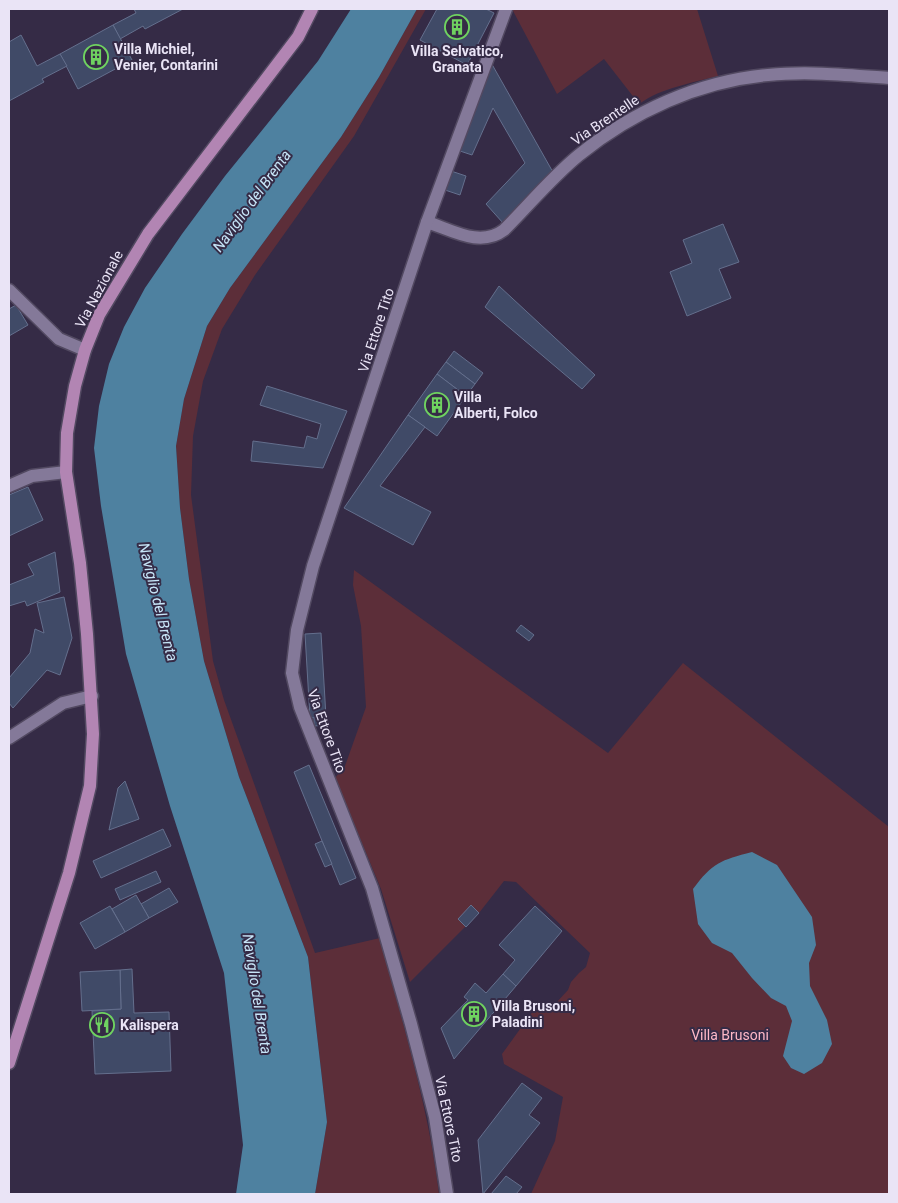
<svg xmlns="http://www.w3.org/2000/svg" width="898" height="1203" font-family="Roboto,sans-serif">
	<rect width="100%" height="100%" fill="#352b46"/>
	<g fill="#5c2e39">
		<path d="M417,9H426L354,136L255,275L222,329L203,381L193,436L191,495L213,661L224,700L315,953L380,938C402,1022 429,1108 439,1194H315L327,1122L308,957L239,777L204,661L189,579L180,508L176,446L184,399L207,326L230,288L341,137L379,77Z"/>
		<path d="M512,9H697L718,76C692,83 661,88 639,104L604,59L557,94Z"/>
		<polygon points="354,570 608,753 683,663 889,827 889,1194 531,1194 555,1141 563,1097 504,1064 502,1054 536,1007 543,1002 556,1003 568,990 571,982 579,973 586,967 590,953 516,882 504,881 479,913 410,982 381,889 335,778 345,766 366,707 361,626 353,585"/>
	</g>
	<g fill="#4e81a0">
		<polygon points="351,9 417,9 379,77 341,137 230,288 207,326 184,399 176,446 180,508 189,579 204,661 239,777 308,957 327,1122 315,1194 236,1194 243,1145 224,973 170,806 126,654 101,506 94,448 99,406 109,364 124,327 145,288 182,234 225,176 318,61"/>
		<path d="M752,852L777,865L812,917L816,945L809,963L810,986L827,1020L832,1044L822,1063L804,1074L791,1068L783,1056L792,1021L786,1006L771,998L752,978L732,953L712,943L698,924L693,889C712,863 721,860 752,852Z"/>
	</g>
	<g fill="#404a67" stroke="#646f8d">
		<polygon points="134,9 183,9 145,29 143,26 120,39 113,25 136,13"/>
		<polygon points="437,9 486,9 494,13 467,65 420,40"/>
		<polygon points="113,25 132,60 78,89 60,54"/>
		<polygon points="21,35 37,66 60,54 67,66 42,79 44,82 9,101 9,42"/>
		<polygon points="489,59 554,174 503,223 486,204 525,163 493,108 472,155 457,150"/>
		<polygon points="451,171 466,176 460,195 445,190"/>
		<polygon points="723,224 739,262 719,269 731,298 687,316 670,272 692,263 683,240"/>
		<polygon points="499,286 595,375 582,389 485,307"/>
		<polygon points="16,305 28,325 9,336 9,309"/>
		<polygon points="454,351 483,373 475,384 446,362"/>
		<polygon points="446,362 475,384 466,396 437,374"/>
		<polygon points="437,374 466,396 437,436 408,415"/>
		<polygon points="267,386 347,411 323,468 251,461 253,441 304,448 307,436 317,439 321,424 260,405"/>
		<polygon points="408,415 425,427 380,486 431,512 413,545 344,508"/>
		<polygon points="28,487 43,520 9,536 9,495"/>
		<polygon points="55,552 60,592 27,606 25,601 9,606 9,585 34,575 28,564"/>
		<polygon points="64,597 72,638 60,675 47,670 13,708 9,703 9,678 30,653 35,629 44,633 37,603"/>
		<polygon points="521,625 534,635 529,641 516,631"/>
		<polygon points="321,633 326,717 310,718 305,634"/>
		<polygon points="314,717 326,717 327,725 314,726"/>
		<polygon points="309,765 356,878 340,885 294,772"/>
		<polygon points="125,781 139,819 109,830 118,788"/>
		<polygon points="163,829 171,846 101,878 93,861"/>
		<polygon points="322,841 332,864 325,867 315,844"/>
		<polygon points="156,871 161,882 120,900 115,889"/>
		<polygon points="169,888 178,902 149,918 141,904"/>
		<polygon points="136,895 149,918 125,932 112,909"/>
		<polygon points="471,905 479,913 466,927 458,919"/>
		<polygon points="110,906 125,932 95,949 80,923"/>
		<polygon points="535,906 562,931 516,986 503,974 515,960 499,945"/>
		<polygon points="132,969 134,1013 169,1012 171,1071 95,1074 92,1011 121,1009 120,970"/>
		<polygon points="120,970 121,1009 82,1011 80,972"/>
		<polygon points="503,974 516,986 454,1059 441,1028 468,1000 464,997 475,983 486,993"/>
		<polygon points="522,1083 542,1098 529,1115 540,1123 483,1194 478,1140"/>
		<polygon points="506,1176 522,1187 516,1194 491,1194"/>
	</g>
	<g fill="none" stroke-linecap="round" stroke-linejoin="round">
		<defs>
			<g id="minor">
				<path d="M427,222C452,230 480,248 504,230C528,206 552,177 579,155C632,112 699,81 768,75C808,71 849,75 889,78"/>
				<polyline points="9,290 59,339 85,350"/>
				<polyline points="9,486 32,476 66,472"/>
				<polyline points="9,738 63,703 92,696"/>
				<polyline points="447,1194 435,1117 411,1024 372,888 300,707 292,673 297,630 313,566 427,222 506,9"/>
			</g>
			<polyline id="primary" points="9,1063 69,873 90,786 93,734 87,634 80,563 66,472 67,433 75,386 85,350 99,315 148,234 298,37 312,9"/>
		</defs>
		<use href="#minor" stroke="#524961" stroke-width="15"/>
		<use href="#primary" stroke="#524961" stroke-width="15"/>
		<use href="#minor" stroke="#847999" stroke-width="12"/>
		<use href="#primary" stroke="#b285b3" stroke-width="12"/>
	</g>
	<defs>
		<symbol id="building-ring" viewBox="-11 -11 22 22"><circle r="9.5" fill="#352b46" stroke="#6fd360" stroke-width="1.5"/><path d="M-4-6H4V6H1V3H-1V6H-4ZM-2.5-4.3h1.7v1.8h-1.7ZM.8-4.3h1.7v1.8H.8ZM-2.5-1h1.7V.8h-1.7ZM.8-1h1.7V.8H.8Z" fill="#6fd360"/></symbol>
		<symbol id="restaurant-ring" viewBox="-11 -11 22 22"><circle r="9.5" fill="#352b46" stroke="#6fd360" stroke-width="1.5"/><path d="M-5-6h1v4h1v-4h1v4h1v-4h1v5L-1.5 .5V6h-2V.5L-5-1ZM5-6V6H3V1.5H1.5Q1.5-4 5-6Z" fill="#6fd360"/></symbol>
	</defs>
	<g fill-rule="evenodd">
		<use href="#building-ring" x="443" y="13" width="28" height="28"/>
		<use href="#building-ring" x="82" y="43" width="28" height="28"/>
		<use href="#building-ring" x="423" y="391" width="28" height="28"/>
		<use href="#building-ring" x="460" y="1000" width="28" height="28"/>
		<use href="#restaurant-ring" x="88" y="1011" width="28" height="28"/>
	</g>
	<g text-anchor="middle" stroke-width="4" stroke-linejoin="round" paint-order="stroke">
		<g font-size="14" font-weight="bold" fill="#eae4f6" stroke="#352b46" text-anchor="start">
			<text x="114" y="54">Villa Michiel,<tspan x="114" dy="16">Venier, Contarini</tspan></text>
			<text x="457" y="56" text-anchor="middle">Villa Selvatico,<tspan x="457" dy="16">Granata</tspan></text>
			<text x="454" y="402">Villa<tspan x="454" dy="16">Alberti, Folco</tspan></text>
			<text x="492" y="1011">Villa Brusoni,<tspan x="492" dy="16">Paladini</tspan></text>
			<text x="120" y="1030">Kalispera</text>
		</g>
		<g font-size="14" fill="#eae4f6" stroke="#352b46">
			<text transform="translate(605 120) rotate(-34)" y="5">Via Brentelle</text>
			<text transform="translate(99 289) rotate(-62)" y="5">Via Nazionale</text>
			<text transform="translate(376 330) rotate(-72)" y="5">Via Ettore Tito</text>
			<text transform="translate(327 731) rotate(70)" y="5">Via Ettore Tito</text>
			<text transform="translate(449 1119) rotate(78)" y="5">Via Ettore Tito</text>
		</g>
		<g font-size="14" fill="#feb8c7" stroke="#352b46">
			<text x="730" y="1040">Villa Brusoni</text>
		</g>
		<g font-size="15" font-style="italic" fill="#c7e5f8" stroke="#352b46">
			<text transform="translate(252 201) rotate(-54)" y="5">Naviglio del Brenta</text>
			<text transform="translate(158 602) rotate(76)" y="5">Naviglio del Brenta</text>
			<text transform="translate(257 994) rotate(81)" y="5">Naviglio del Brenta</text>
		</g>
	</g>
	<rect width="898" height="1203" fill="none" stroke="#eae4f6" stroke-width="20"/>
</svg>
